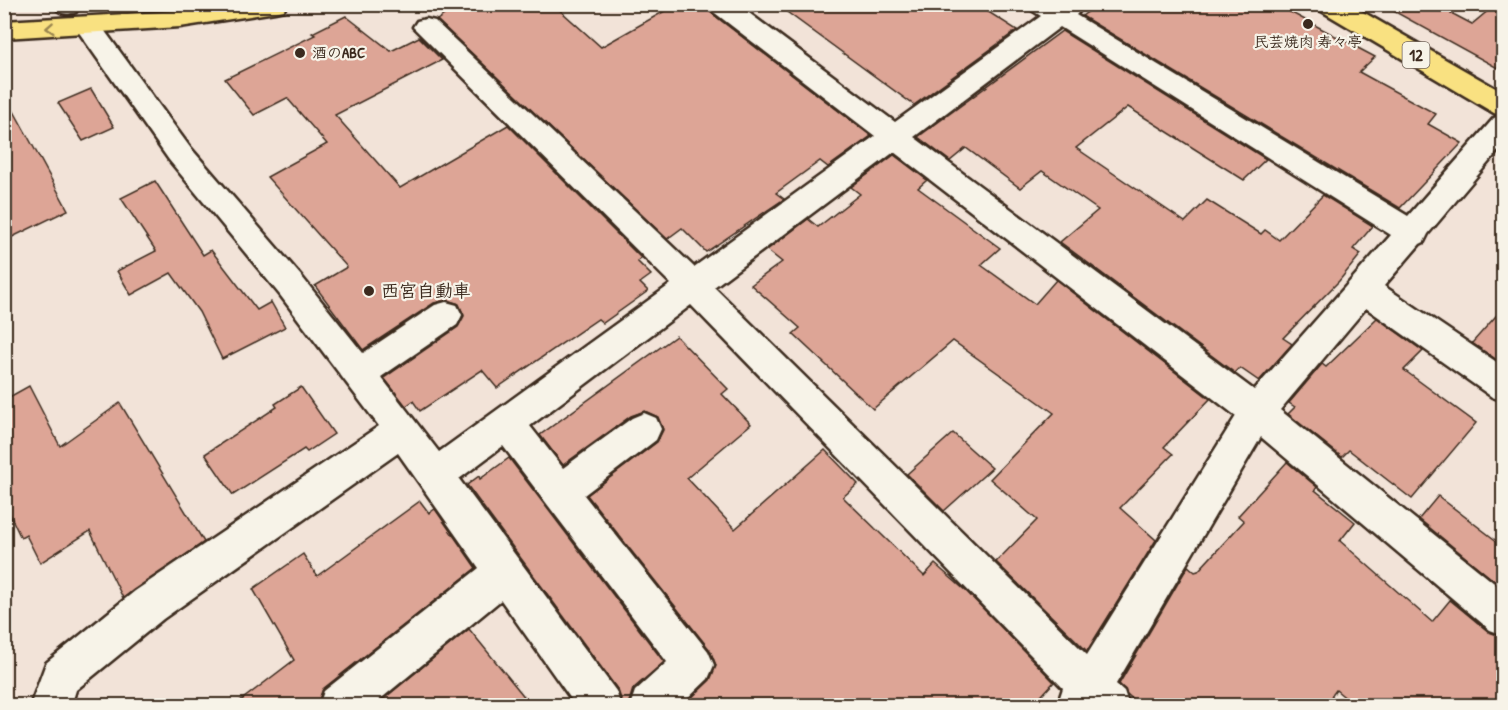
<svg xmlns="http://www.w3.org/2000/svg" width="1508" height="710" font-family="'Patrick Hand','Klee One',sans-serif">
	<rect width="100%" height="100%" fill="#f2e3d8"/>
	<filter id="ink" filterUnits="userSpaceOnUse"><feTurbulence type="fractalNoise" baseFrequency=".0167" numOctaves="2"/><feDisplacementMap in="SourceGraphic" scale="12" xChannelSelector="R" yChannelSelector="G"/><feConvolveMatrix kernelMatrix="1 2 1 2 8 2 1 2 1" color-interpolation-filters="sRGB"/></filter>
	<g filter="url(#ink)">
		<g fill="#dda596" stroke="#3b2a1e" stroke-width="1.5">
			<polygon points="460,4 553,4 601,47 677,4 706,4 710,12 871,136 828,167 820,161 776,193 784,199 706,252 682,228 667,239 437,20"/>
			<polygon points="776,4 976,4 1017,30 914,105"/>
			<polygon points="1099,4 1275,4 1375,57 1359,72 1436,114 1428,124 1462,143 1400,208 1082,16"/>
			<polygon points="1390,4 1434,4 1472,24 1496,4 1503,4 1503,71 1388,8"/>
			<polygon points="346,16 391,51 419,37 442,60 335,115 400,188 508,125 641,258 637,261 651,275 640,283 648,291 603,323 598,319 497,388 482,370 420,411 413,401 406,406 384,378 458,327 464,316 459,304 447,300 434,303 363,350 315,286 347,267 267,177 327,144 287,98 254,115 225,79 315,35 312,33"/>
			<polygon points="1062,31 1266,159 1244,180 1128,107 1076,148 1185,222 1207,200 1261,234 1265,230 1279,240 1323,195 1373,226 1353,249 1361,254 1339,281 1283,338 1292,344 1259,381 1240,368 1235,373 1060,242 1098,210 1042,171 1020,188 966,148 950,161 918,137"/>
			<polygon points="91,89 114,127 83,141 58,103"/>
			<polygon points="4,93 68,210 4,241"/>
			<polygon points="894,155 927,180 918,188 1000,248 981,265 1035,304 1056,280 1210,399 1164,447 1173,454 1120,508 1156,540 1087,651 996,562 1037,520 990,479 1054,413 953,341 873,409 793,334 800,328 751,285 782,262 767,250 808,219 818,227 860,194 851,187"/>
			<polygon points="155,181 203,255 211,250 257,310 271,302 285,327 222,359 199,312 171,273 131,295 117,271 156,251 121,198"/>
			<polygon points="1503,308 1503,364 1472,343"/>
			<polygon points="1377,318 1423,351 1404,370 1476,423 1412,499 1349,450 1342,457 1288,414 1295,407 1289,403 1322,364 1326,367"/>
			<polygon points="676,336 728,389 722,394 751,424 687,478 735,529 825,450 858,484 843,497 924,576 935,564 967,592 1054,682 1033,705 684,705 710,680 716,666 710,650 587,495 657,442 663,430 658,417 645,411 631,416 563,465 540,435"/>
			<polygon points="29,386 60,446 120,403 204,542 123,598 90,531 40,563 26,535 21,538 4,502 4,400"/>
			<polygon points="301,387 334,434 307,452 304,449 233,495 205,454 277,407 275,404"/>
			<polygon points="953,433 992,468 944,511 907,474"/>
			<polygon points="509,458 664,662 633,689 628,705 623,705 618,690 467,485 479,476 480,479"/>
			<polygon points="1287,462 1317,487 1315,490 1355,522 1340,541 1432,622 1450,600 1489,632 1503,637 1503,705 1354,705 1336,690 1325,705 1139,705 1127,694 1119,684 1188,566 1195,572 1198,571 1244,521 1238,516"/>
			<polygon points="1438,496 1498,542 1503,535 1503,588 1419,519"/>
			<polygon points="420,501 429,513 435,509 476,568 323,689 317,705 235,705 294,660 253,589 303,554 317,576"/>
			<polygon points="469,629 531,705 376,705"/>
		</g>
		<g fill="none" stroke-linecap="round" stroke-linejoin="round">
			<defs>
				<g id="minor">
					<path d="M53,4H79V6L76,12C65,15 59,14 53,4Z"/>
					<path d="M708,4H737L895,122L1041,16L1033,11L1030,4H1086L1076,15L1408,216L1494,118L1504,115V144L1428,234L1424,242L1420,244L1384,286L1504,367V401L1492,397L1366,308L1280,410L1504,591V635L1490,630L1261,437L1116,684L1124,691L1129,706H1057L1063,688L691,305L530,426L563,468L632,418L644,413L656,418L661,429L656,440L584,495L708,651L714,665L708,679L680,706H630L635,691L667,662L503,446L459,479L616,691L621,706H576L501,600L372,706H319L324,691L479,568L398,453L163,619L76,690L71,706H30L46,663L135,591L379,426L280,295L169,160L78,31L74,25L78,19L87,17L96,19L189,146L302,277L363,353L435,305L446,302L457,305L462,315L457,325L381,377L439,452L671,284L413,27L417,21L426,19L435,21L694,267L875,136L711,10ZM1060,27L1391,235L1254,390L914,137ZM894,152L1236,416L1087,655L714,287Z"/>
				</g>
				<g id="major">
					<polygon points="220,4 287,4 284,10 275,12 180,27 4,38 4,21 180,11"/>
					<polygon points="1317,4 1349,4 1504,93 1504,116 1494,113 1320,10"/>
				</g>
			</defs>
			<use href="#minor" stroke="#3b2a1e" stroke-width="5"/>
			<use href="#major" stroke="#3b2a1e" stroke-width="5"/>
			<use href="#minor" fill="#f7f3e8" fill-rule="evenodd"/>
			<use href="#major" fill="#f9e181" fill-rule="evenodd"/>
		</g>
		<defs><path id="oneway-chevron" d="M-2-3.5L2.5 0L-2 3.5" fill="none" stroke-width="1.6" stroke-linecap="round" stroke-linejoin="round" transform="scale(1.5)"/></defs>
		<use stroke="#9a8650" href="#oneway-chevron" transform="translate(50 28) rotate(176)"/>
	</g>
	<g fill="#3b2a1e" stroke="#f7f3e8" stroke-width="2">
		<circle cx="1308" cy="24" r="6"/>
		<circle cx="300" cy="53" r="6"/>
		<circle cx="369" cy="291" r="6"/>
	</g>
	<g text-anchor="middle" stroke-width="4.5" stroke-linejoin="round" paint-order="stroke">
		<g font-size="15" font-weight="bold" fill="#3b2a1e" stroke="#f7f3e8">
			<text x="1308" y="47">民芸焼肉 寿々亭</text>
			<text x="312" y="58" text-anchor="start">酒のABC</text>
		</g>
		<rect fill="#f7f3e8" stroke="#73665b" stroke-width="1.5" x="1402.5" y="42" width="27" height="26" rx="4.5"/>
		<g font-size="16" font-weight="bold" fill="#3b2a1e">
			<text x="1416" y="61">12</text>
		</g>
		<g font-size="18" font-weight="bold" fill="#3b2a1e" stroke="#f7f3e8" text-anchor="start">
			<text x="381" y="297">西宮自動車</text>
		</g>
	</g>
	<rect width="1508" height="710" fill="none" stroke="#f7f3e8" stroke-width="24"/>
	<rect x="12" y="12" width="1484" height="686" fill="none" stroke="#3b2a1e" stroke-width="2" filter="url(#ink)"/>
</svg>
